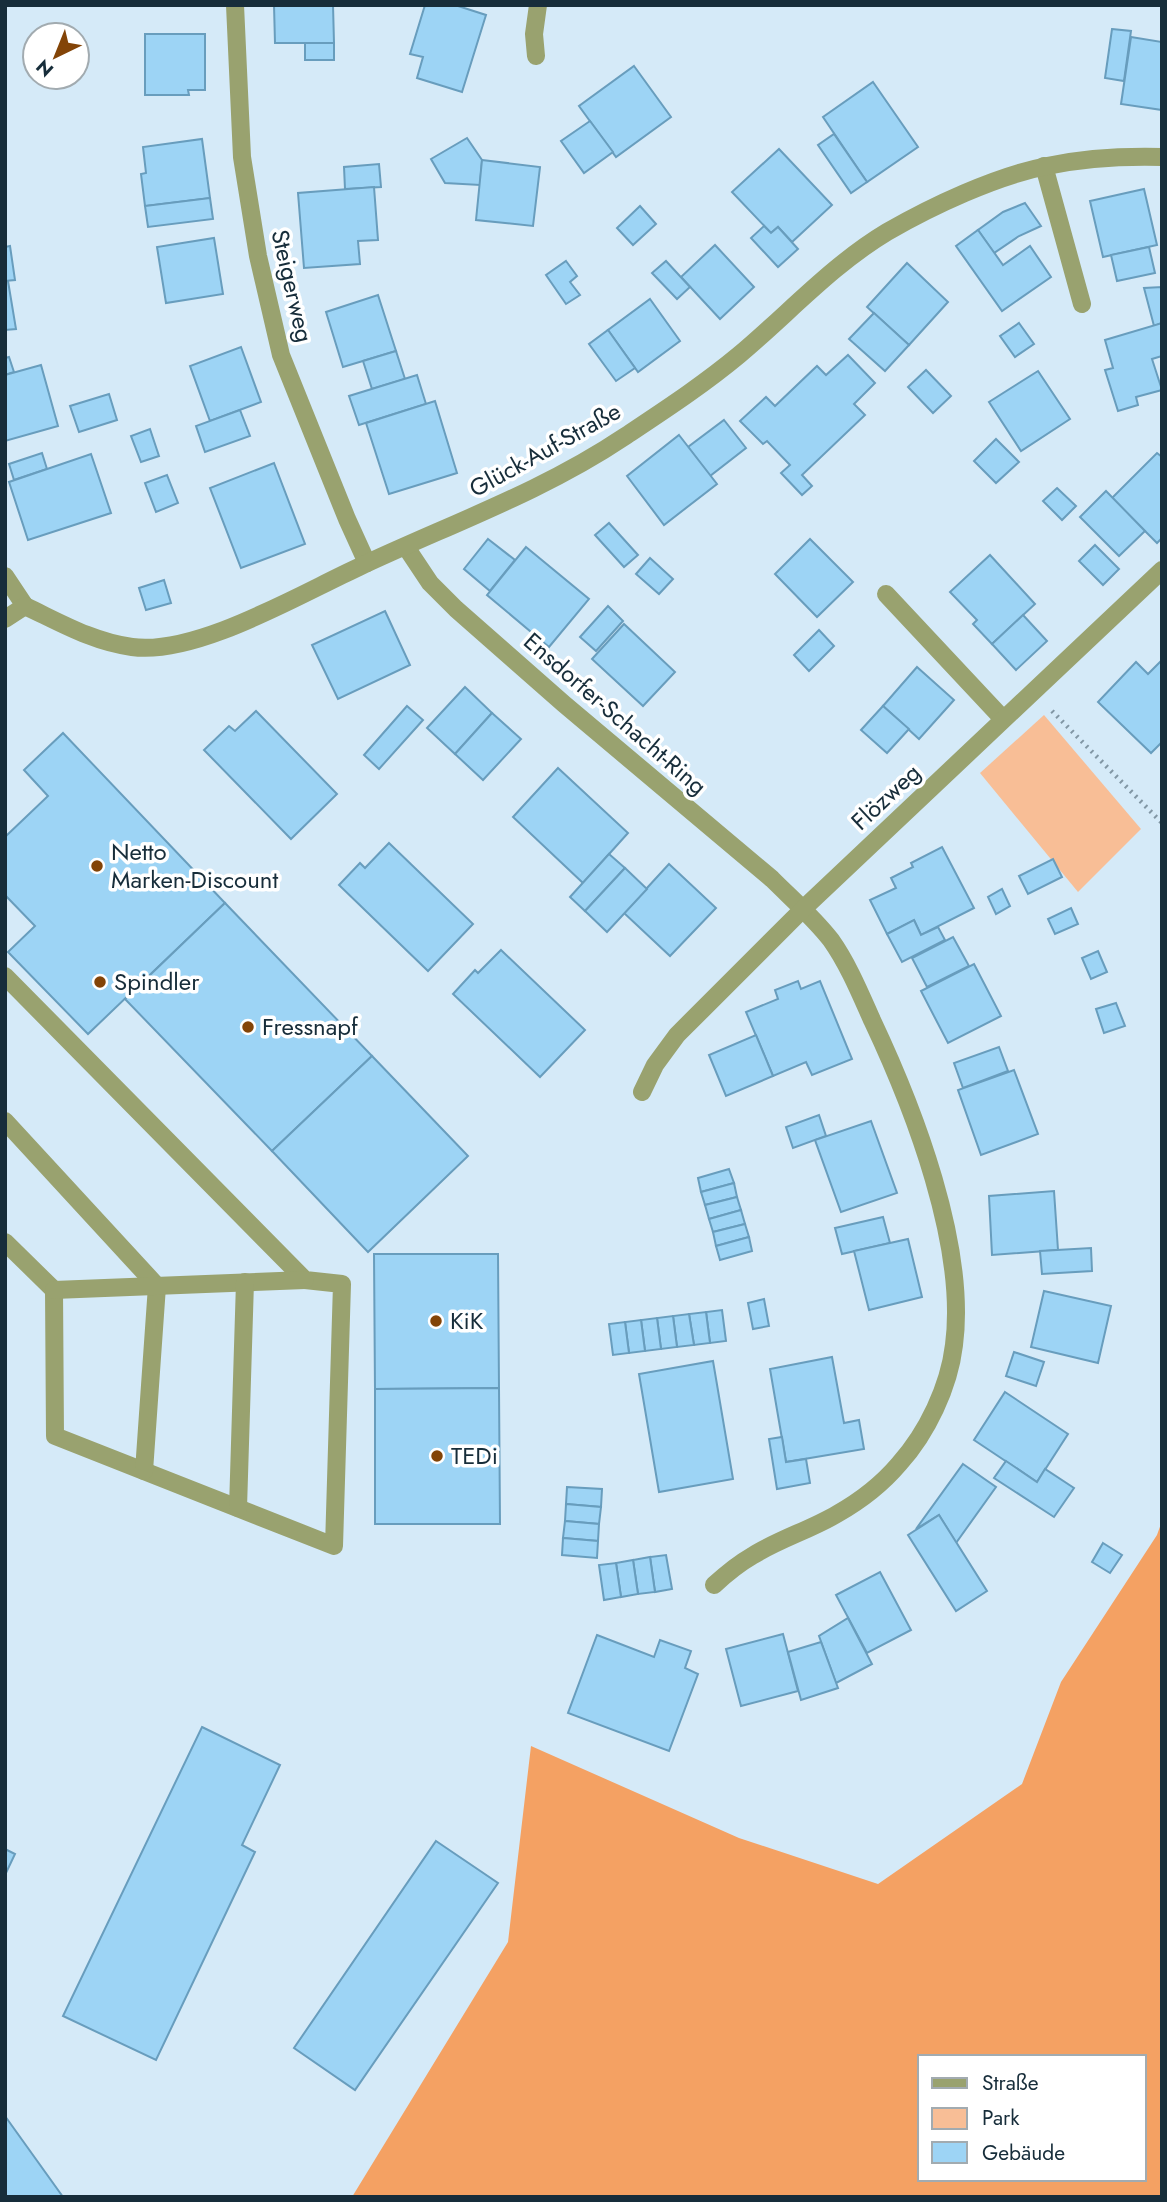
<svg xmlns="http://www.w3.org/2000/svg" width="1167" height="2202" font-family="Jost,sans-serif">
	<rect width="100%" height="100%" fill="#d5eaf8"/>
	<polygon fill="#f8be96" points="1044,715 1141,829 1078,892 980,773"/>
	<path fill="#f4a163" fill-rule="evenodd" d="M1162,1521V2197H352L508,1942L531,1746L739,1838L878,1884L1022,1784L1061,1682L1157,1535ZM920,2057H1144V2179H920Z"/>
	<g fill="#9dd4f5" stroke="#689dbd" stroke-width="2">
		<polygon points="274,5 333,5 334,43 275,43"/>
		<polygon points="425,5 455,5 486,15 462,92 417,78 423,57 410,54"/>
		<polygon points="1112,29 1131,31 1124,81 1105,78"/>
		<polygon points="145,34 205,34 205,90 188,90 189,95 145,95"/>
		<polygon points="1131,37 1162,42 1162,110 1121,104"/>
		<rect x="305" y="43" width="29" height="17"/>
		<polygon points="634,66 671,117 616,157 579,106"/>
		<polygon points="873,82 918,147 867,182 823,117"/>
		<polygon points="590,121 613,152 584,173 561,141"/>
		<polygon points="834,134 867,182 851,193 818,145"/>
		<polygon points="467,138 482,160 480,185 445,183 431,159"/>
		<polygon points="202,139 210,198 145,206 141,174 146,173 143,147"/>
		<polygon points="779,149 832,205 792,242 778,227 771,233 732,192"/>
		<polygon points="482,160 540,167 533,226 476,220"/>
		<polygon points="379,164 381,187 345,189 344,167"/>
		<polygon points="374,187 378,240 358,241 360,264 304,268 298,193"/>
		<polygon points="1144,189 1157,245 1103,257 1090,201"/>
		<polygon points="210,198 213,219 148,227 145,206"/>
		<polygon points="1025,203 1041,226 1019,236 994,253 978,230 1003,212"/>
		<polygon points="640,206 656,224 633,245 617,228"/>
		<polygon points="764,226 771,233 778,227 798,249 778,267 751,238"/>
		<polygon points="978,230 1003,265 1030,246 1051,277 1002,311 956,246"/>
		<polygon points="214,238 223,294 166,303 157,247"/>
		<polygon points="715,245 754,287 720,319 681,277"/>
		<polygon points="10,246 15,280 5,281 5,247"/>
		<polygon points="1149,247 1155,273 1117,281 1111,255"/>
		<polygon points="566,261 577,276 570,282 580,295 566,304 546,275"/>
		<polygon points="666,261 690,287 677,299 652,273"/>
		<polygon points="907,263 948,302 909,345 867,307"/>
		<polygon points="5,281 8,281 16,329 5,330"/>
		<polygon points="1162,287 1162,323 1154,326 1144,288"/>
		<polygon points="378,295 396,351 343,367 326,312"/>
		<polygon points="650,299 680,341 638,372 608,330"/>
		<polygon points="874,313 909,345 885,371 849,339"/>
		<polygon points="1019,323 1034,344 1015,357 1000,336"/>
		<polygon points="1162,323 1162,356 1152,359 1162,390 1136,397 1138,405 1118,411 1105,370 1113,368 1105,340"/>
		<polygon points="608,330 635,368 616,381 589,344"/>
		<polygon points="241,347 261,402 210,421 190,366"/>
		<polygon points="396,351 405,379 372,389 363,361"/>
		<polygon points="848,355 875,383 854,404 865,415 802,475 812,486 802,495 781,473 790,465 767,441 763,444 740,421 766,397 775,406 817,366 826,375"/>
		<polygon points="9,357 14,372 5,375 5,358"/>
		<polygon points="41,365 58,426 5,441 5,375"/>
		<polygon points="926,370 951,396 933,413 908,387"/>
		<polygon points="1038,371 1070,419 1021,451 989,402"/>
		<polygon points="417,375 426,404 359,425 349,396"/>
		<polygon points="109,394 117,420 79,432 70,406"/>
		<polygon points="435,401 457,473 389,494 366,423"/>
		<polygon points="240,410 250,436 205,452 196,426"/>
		<polygon points="724,420 746,448 710,476 688,447"/>
		<polygon points="150,429 159,456 141,462 131,436"/>
		<polygon points="679,435 717,484 664,525 627,476"/>
		<polygon points="996,439 1019,462 996,483 974,461"/>
		<polygon points="42,453 47,469 14,480 9,464"/>
		<polygon points="1157,453 1162,457 1162,538 1157,543 1112,498"/>
		<polygon points="91,454 111,513 28,540 9,482"/>
		<polygon points="274,463 305,544 241,568 210,488"/>
		<polygon points="167,475 178,503 156,512 145,483"/>
		<polygon points="1057,488 1076,506 1062,520 1043,501"/>
		<polygon points="1106,491 1145,531 1119,556 1080,517"/>
		<polygon points="609,523 638,555 624,567 595,535"/>
		<polygon points="488,539 515,560 490,591 464,569"/>
		<polygon points="810,539 853,582 817,617 775,574"/>
		<polygon points="1095,545 1119,569 1103,585 1079,561"/>
		<polygon points="526,547 589,599 549,647 487,595"/>
		<polygon points="990,555 1035,604 992,644 973,624 977,620 950,592"/>
		<polygon points="650,558 673,579 659,594 636,574"/>
		<polygon points="164,580 171,603 146,610 139,588"/>
		<polygon points="608,606 623,621 596,651 580,637"/>
		<polygon points="385,611 410,665 338,699 312,645"/>
		<polygon points="1023,615 1047,641 1016,670 992,644"/>
		<polygon points="624,624 675,672 643,706 592,659"/>
		<polygon points="819,630 834,646 809,671 794,655"/>
		<polygon points="1162,660 1162,742 1151,753 1098,702 1136,662 1148,674"/>
		<polygon points="917,667 954,700 919,739 883,706"/>
		<polygon points="465,687 492,713 455,754 427,728"/>
		<polygon points="407,706 423,720 379,769 364,755"/>
		<polygon points="883,706 909,729 887,753 861,730"/>
		<polygon points="256,711 337,794 291,839 204,750 229,726 235,731"/>
		<polygon points="492,713 521,739 483,780 455,754"/>
		<polygon points="63,733 225,903 88,1034 8,952 35,926 5,895 5,837 48,796 24,770"/>
		<polygon points="558,768 628,833 583,883 513,817"/>
		<polygon points="389,843 473,924 428,971 339,885 360,863 365,868"/>
		<polygon points="942,847 974,908 921,935 914,920 887,934 870,900 896,888 891,878 913,867 911,863"/>
		<polygon points="609,854 625,868 585,911 570,897"/>
		<polygon points="1053,859 1062,877 1028,894 1019,876"/>
		<polygon points="669,864 716,908 670,956 624,913"/>
		<polygon points="625,868 647,889 607,932 585,911"/>
		<polygon points="1002,889 1010,906 996,914 988,897"/>
		<polygon points="225,903 372,1056 272,1151 125,999"/>
		<polygon points="1071,908 1078,924 1055,934 1048,919"/>
		<polygon points="914,920 921,935 938,927 945,940 902,962 887,934"/>
		<polygon points="953,937 969,966 927,987 912,958"/>
		<polygon points="501,950 585,1030 540,1077 453,994 475,970 478,973"/>
		<polygon points="1098,951 1107,972 1091,979 1082,958"/>
		<polygon points="974,964 1001,1016 948,1043 921,991"/>
		<polygon points="798,981 801,989 820,981 852,1059 812,1075 806,1062 773,1076 746,1012 778,999 775,990"/>
		<polygon points="1116,1003 1125,1026 1104,1033 1096,1009"/>
		<polygon points="756,1035 773,1076 726,1096 709,1055"/>
		<polygon points="999,1047 1008,1071 963,1088 954,1063"/>
		<polygon points="372,1056 468,1156 368,1252 272,1151"/>
		<polygon points="1014,1070 1038,1134 981,1155 958,1090"/>
		<polygon points="819,1115 826,1136 793,1148 786,1127"/>
		<polygon points="871,1121 897,1193 841,1212 815,1140"/>
		<polygon points="729,1169 734,1183 701,1192 698,1178"/>
		<polygon points="734,1183 737,1197 705,1205 701,1192"/>
		<polygon points="1054,1191 1058,1250 992,1255 989,1196"/>
		<polygon points="737,1197 741,1210 709,1219 705,1205"/>
		<polygon points="741,1210 745,1224 713,1232 709,1219"/>
		<polygon points="883,1217 890,1243 842,1254 835,1228"/>
		<polygon points="745,1224 749,1237 716,1246 713,1232"/>
		<polygon points="749,1237 752,1251 720,1260 716,1246"/>
		<polygon points="908,1239 922,1297 869,1310 854,1251"/>
		<polygon points="1091,1248 1092,1271 1042,1274 1040,1251"/>
		<polygon points="374,1254 498,1254 499,1388 375,1389"/>
		<polygon points="1044,1291 1111,1306 1098,1363 1031,1347"/>
		<polygon points="764,1299 769,1326 753,1329 748,1303"/>
		<polygon points="722,1310 726,1341 710,1343 706,1312"/>
		<polygon points="706,1312 710,1343 694,1345 689,1314"/>
		<polygon points="689,1314 694,1345 677,1347 673,1316"/>
		<polygon points="673,1316 677,1347 661,1349 657,1318"/>
		<polygon points="657,1318 661,1349 645,1351 641,1320"/>
		<polygon points="641,1320 645,1351 629,1353 625,1322"/>
		<polygon points="625,1322 629,1353 613,1355 609,1324"/>
		<polygon points="1014,1352 1044,1362 1036,1386 1006,1376"/>
		<polygon points="832,1357 844,1423 859,1420 864,1449 786,1462 770,1369"/>
		<polygon points="713,1361 733,1479 659,1492 639,1374"/>
		<polygon points="499,1388 500,1524 375,1524 375,1389"/>
		<polygon points="1005,1392 1068,1434 1037,1482 974,1440"/>
		<polygon points="782,1437 786,1462 806,1459 810,1483 777,1489 769,1439"/>
		<polygon points="1006,1461 1037,1482 1045,1469 1074,1488 1054,1517 994,1478"/>
		<polygon points="963,1464 996,1487 956,1543 939,1515 916,1529"/>
		<polygon points="567,1487 602,1489 601,1507 566,1504"/>
		<polygon points="566,1504 601,1507 599,1524 565,1521"/>
		<polygon points="939,1515 987,1591 956,1611 908,1535"/>
		<polygon points="565,1521 599,1524 598,1541 563,1538"/>
		<polygon points="563,1538 598,1541 597,1558 562,1555"/>
		<polygon points="1103,1543 1122,1555 1110,1573 1092,1562"/>
		<polygon points="666,1555 672,1589 655,1592 650,1557"/>
		<polygon points="650,1557 655,1592 638,1594 633,1560"/>
		<polygon points="633,1560 638,1594 621,1597 616,1563"/>
		<polygon points="616,1563 621,1597 604,1600 599,1565"/>
		<polygon points="880,1572 911,1630 867,1653 836,1595"/>
		<polygon points="848,1618 872,1664 836,1683 819,1636"/>
		<polygon points="783,1634 798,1691 741,1706 726,1649"/>
		<polygon points="597,1635 654,1657 660,1640 691,1651 685,1668 698,1674 669,1751 568,1713"/>
		<polygon points="821,1642 838,1688 801,1700 788,1652"/>
		<polygon points="202,1727 280,1765 242,1845 255,1852 156,2060 63,2016"/>
		<polygon points="436,1841 498,1883 355,2090 294,2048"/>
		<polygon points="5,1849 15,1854 5,1875"/>
		<polygon points="5,2116 63,2197 5,2197"/>
	</g>
	<g fill="none" stroke-linecap="round" stroke-linejoin="round">
		<polyline stroke="#8297a5" stroke-width="4.5" stroke-dasharray="2 5" stroke-linecap="butt" points="1052,711 1162,823"/>
		<g stroke="#99a26f" stroke-width="18">
			<polyline points="1044,166 1082,304"/>
			<polyline points="5,976 305,1280 342,1284 334,1546 55,1436 54,1290 5,1242"/>
			<polyline points="5,1121 157,1286 144,1471"/>
			<polyline points="54,1290 305,1280"/>
			<polyline points="238,1508 245,1282"/>
		</g>
		<g stroke="#99a26f" stroke-width="18">
			<polyline points="235,5 242,157 258,256 281,355 347,519 367,563"/>
			<polyline points="536,56 534,34 538,5"/>
			<path d="M406,547L430,583L456,609L564,704L772,879C792,899 814,918 831,940C848,964 860,993 872,1020C914,1109 967,1246 954,1345C949,1387 927,1433 899,1464C882,1484 860,1501 837,1514C810,1530 779,1539 752,1556C738,1564 726,1574 714,1585"/>
			<polyline points="5,576 25,606"/>
			<polyline points="886,594 1003,719"/>
			<path d="M25,606C59,622 93,642 132,647C196,656 300,594 359,567C448,525 542,492 624,437C663,411 703,385 739,355C788,314 832,265 887,232C932,206 996,176 1047,166C1085,158 1123,156 1162,157"/>
			<polyline points="5,619 25,606"/>
			<polyline points="642,1092 655,1065 677,1035 803,909 1162,570"/>
		</g>
	</g>
	<g fill="#834407" stroke="#fff" stroke-width="2.5">
		<circle cx="97" cy="866" r="7"/>
		<circle cx="100" cy="982" r="7"/>
		<circle cx="248" cy="1027" r="7"/>
		<circle cx="436" cy="1321" r="7"/>
		<circle cx="437" cy="1456" r="7"/>
	</g>
	<g text-anchor="middle" stroke-width="7" stroke-linejoin="round" paint-order="stroke">
		<g font-size="24" fill="#172d3a" stroke="#fff">
			<text transform="translate(292 286) rotate(77)" y="8">Steigerweg</text>
			<text transform="translate(545 450) rotate(-29)" y="8">Glück-Auf-Straße</text>
			<text transform="translate(615 714) rotate(41)" y="8">Ensdorfer-Schacht-Ring</text>
			<text transform="translate(886 797) rotate(-43)" y="8">Flözweg</text>
		</g>
		<g font-size="24" fill="#172d3a" stroke="#fff" text-anchor="start">
			<text x="111" y="860">Netto<tspan x="111" dy="28">Marken-Discount</tspan></text>
			<text x="114" y="990">Spindler</text>
			<text x="262" y="1035">Fressnapf</text>
			<text x="450" y="1329">KiK</text>
			<text x="451" y="1464">TEDi</text>
		</g>
	</g>
	<rect width="1167" height="2202" fill="none" stroke="#172d3a" stroke-width="14"/>
	<rect x="918" y="2055" width="228" height="126" fill="#ffffff" stroke="#a2abb0" stroke-width="2"/>
	<rect x="932" y="2078" width="35" height="10" fill="#99a26f" stroke="#a2abb0" stroke-width="2"/>
	<text x="982" y="2090" font-size="21" fill="#172d3a">Straße</text>
	<rect x="932" y="2108" width="35" height="21" fill="#f8be96" stroke="#a2abb0" stroke-width="2"/>
	<text x="982" y="2125" font-size="21" fill="#172d3a">Park</text>
	<rect x="932" y="2142" width="35" height="21" fill="#9dd4f5" stroke="#a2abb0" stroke-width="2"/>
	<text x="982" y="2160" font-size="21" fill="#172d3a">Gebäude</text>
	<g transform="translate(56 56) rotate(223)"><circle r="33" fill="#ffffff" stroke="#a2abb0" stroke-width="2"/>
	<path d="M0-5L12 26L0 18L-12 26Z" fill="#834407"/>
	<text y="-10" font-size="19" font-weight="bold" text-anchor="middle" fill="#172d3a">N</text>
	</g>
</svg>
